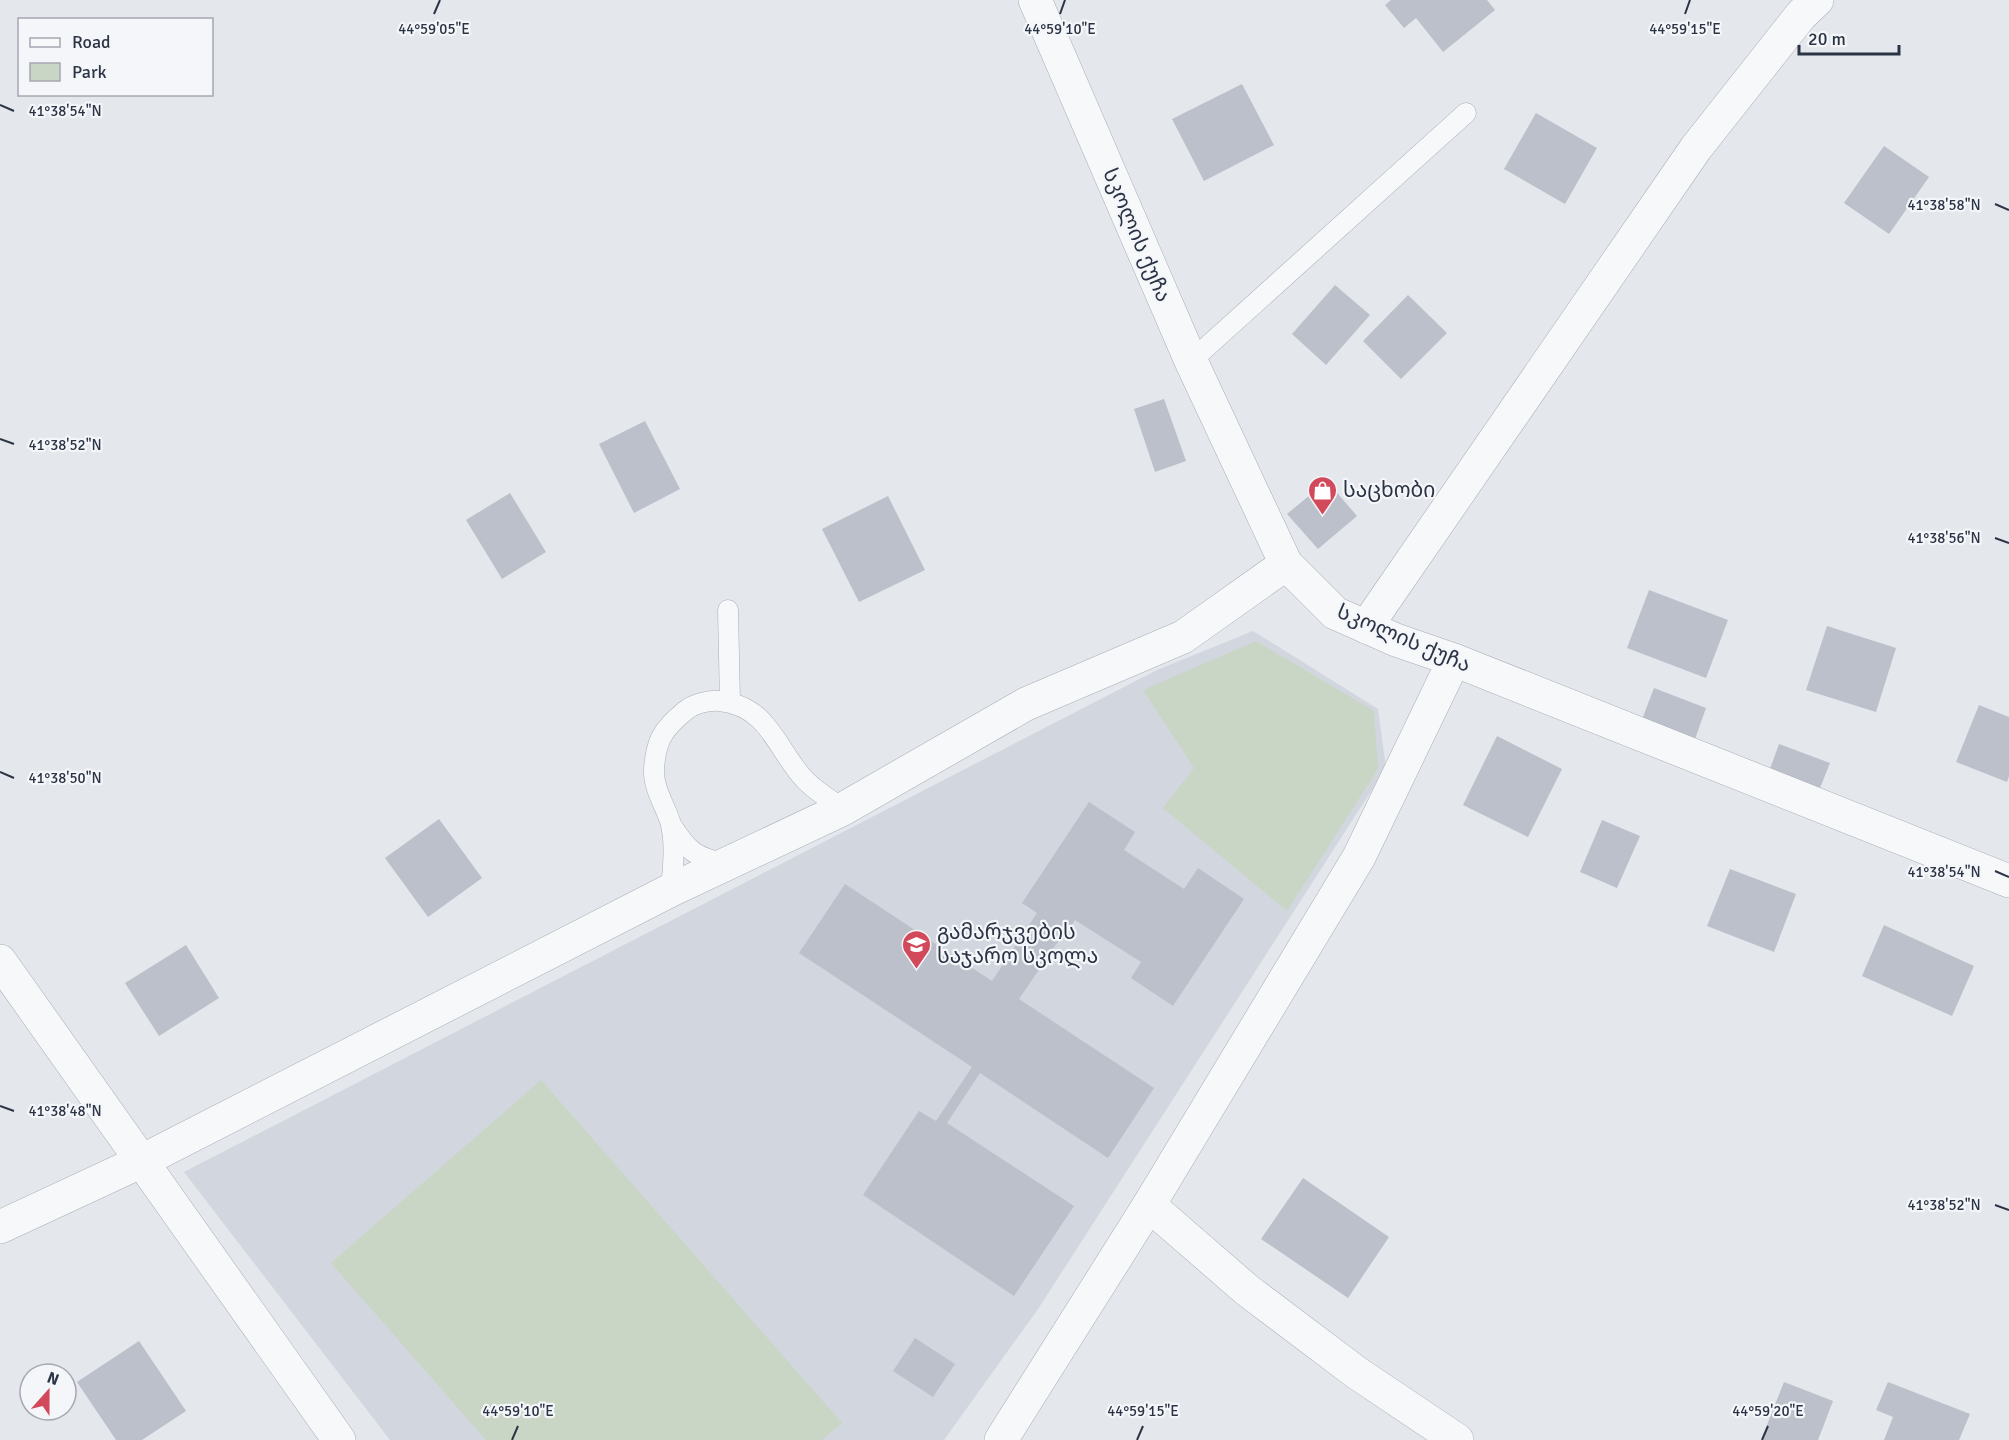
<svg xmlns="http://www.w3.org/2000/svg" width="2009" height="1440" font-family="Signika,'Noto Sans Georgian',sans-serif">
	<rect width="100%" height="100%" fill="#e4e7ec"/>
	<polygon fill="#d2d6de" points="1253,631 1378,709 1386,768 1038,1309 944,1440 390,1440 184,1172 1157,670"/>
	<g fill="#c9d6c5">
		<polygon points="1256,641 1374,711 1378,769 1287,911 1163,808 1194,768 1143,690"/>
		<polygon points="541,1080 842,1423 822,1440 486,1440 331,1263"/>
	</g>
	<g fill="#bbc0ca">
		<polygon points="1391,0 1487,0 1495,10 1443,52 1416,18 1404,28 1385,5"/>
		<polygon points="1242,84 1274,145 1204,181 1172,119"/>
		<polygon points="1536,113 1597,148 1565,204 1504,169"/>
		<polygon points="1884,146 1929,177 1889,234 1844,203"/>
		<polygon points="1335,285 1370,315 1326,365 1292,334"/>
		<polygon points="1408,295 1447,333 1401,379 1363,341"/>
		<polygon points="1164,399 1186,461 1155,472 1134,409"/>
		<polygon points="645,421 680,489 634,513 599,444"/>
		<polygon points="1327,481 1357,516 1318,549 1287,514"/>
		<polygon points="510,493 546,552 502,579 466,520"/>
		<polygon points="888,496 925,570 859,602 822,529"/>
		<polygon points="1649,590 1728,620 1706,678 1627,648"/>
		<polygon points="1827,626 1896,648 1876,712 1806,690"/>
		<polygon points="1654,688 1706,708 1694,742 1641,722"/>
		<polygon points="1979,705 2009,717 2009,776 2007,782 1956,762"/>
		<polygon points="1497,736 1562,769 1528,837 1463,805"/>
		<polygon points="1779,744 1830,763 1820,788 1770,769"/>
		<polygon points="1089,802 1135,832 1124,850 1184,889 1198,868 1244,899 1173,1006 1131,978 1141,962 1075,920 1065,935 1063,934 1019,999 1154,1088 1108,1158 980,1073 947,1123 1074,1206 1014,1296 863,1195 919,1111 936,1121 972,1067 799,953 845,884 992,981 1037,913 1022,903"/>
		<polygon points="439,819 482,878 428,917 385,858"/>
		<polygon points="1602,820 1640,836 1617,888 1580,872"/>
		<polygon points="1730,869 1796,894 1774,952 1707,926"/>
		<polygon points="1884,925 1974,966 1952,1016 1862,976"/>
		<polygon points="186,945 219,998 159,1036 125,983"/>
		<polygon points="1303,1178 1389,1237 1348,1298 1261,1239"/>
		<polygon points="915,1338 955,1364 933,1397 893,1371"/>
		<polygon points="139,1341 186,1411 142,1440 116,1440 77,1382"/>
		<polygon points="1784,1382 1833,1401 1818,1440 1761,1440"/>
		<polygon points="1888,1382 1970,1414 1959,1440 1884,1440 1893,1417 1876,1410"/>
	</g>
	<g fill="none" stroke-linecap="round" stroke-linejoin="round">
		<defs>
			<g id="service">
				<polyline points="1191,361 1466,113"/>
				<polyline points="728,610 730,702"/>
				<path d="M672,826C689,852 695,857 726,864"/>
				<path d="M671,890C673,868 676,842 670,821C664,804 653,787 654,769C656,740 663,729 685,711C693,704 708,700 719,701C770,706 776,750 806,781C817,792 831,800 843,809"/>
			</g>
			<g id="minor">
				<polyline points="1035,0 1191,361 1286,564 1335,613 1396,640 1454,660 2009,881"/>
				<polyline points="1366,627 1696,148 1801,15 1817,0"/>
				<polyline points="0,961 339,1440"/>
				<polyline points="1149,1205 1247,1290 1357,1373 1457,1440"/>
				<polyline points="0,1227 142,1161 671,890 843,809 1026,704 1183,637 1286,564"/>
				<polyline points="1001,1440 1149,1205 1359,857 1454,660"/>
			</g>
		</defs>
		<use href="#service" stroke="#a9aeb7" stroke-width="21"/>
		<use href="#minor" stroke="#a9aeb7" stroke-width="34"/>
		<use href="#service" stroke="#f7f8fa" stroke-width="20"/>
		<use href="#minor" stroke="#f7f8fa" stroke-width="33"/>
	</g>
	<path fill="none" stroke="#2b3445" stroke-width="2" d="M434,14L440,0M1060,14L1065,0M1685,14L1690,0M0,105L14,111M1995,204L2009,210M0,439L14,444M1995,538L2009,543M0,772L14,778M1995,871L2009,877M0,1106L14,1111M1995,1205L2009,1210M512,1440L518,1426M1137,1440L1143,1426M1762,1440L1768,1426"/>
	<defs>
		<symbol id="shop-pin" viewBox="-11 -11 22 30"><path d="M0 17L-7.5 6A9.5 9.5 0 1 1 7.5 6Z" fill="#d1495b" stroke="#f4f6f9"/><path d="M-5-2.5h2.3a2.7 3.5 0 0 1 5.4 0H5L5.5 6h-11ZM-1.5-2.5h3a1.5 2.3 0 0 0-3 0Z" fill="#fff"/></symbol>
		<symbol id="school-pin" viewBox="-11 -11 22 30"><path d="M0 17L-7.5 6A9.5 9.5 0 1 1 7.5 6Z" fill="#d1495b" stroke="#f4f6f9"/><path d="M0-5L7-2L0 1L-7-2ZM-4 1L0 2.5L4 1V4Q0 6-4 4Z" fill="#fff"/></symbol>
	</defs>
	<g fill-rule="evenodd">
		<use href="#shop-pin" x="1306" y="474" width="33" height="45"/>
		<use href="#school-pin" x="900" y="928" width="33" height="45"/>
	</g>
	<g text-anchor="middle" stroke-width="4.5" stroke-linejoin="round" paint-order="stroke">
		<g font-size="21" fill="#2b3445" stroke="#f4f6f9">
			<text transform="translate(1137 235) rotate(67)" y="7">სკოლის ქუჩა</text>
			<text transform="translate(1404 638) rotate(23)" y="7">სკოლის ქუჩა</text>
		</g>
		<g font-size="21" fill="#2b3445" stroke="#f4f6f9" text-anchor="start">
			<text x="1343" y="497">საცხობი</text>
			<text x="937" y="939">გამარჯვების<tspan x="937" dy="24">საჯარო სკოლა</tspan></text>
		</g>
	</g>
	<g font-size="15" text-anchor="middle" fill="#2b3445" stroke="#f4f6f9" stroke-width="4.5" stroke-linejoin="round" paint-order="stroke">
		<text x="1060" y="34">44°59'10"E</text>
		<text x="1685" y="34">44°59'15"E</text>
		<text x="434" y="34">44°59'05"E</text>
		<text x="65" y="116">41°38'54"N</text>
		<text x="1944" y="210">41°38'58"N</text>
		<text x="65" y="450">41°38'52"N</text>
		<text x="1944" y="543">41°38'56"N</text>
		<text x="65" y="783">41°38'50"N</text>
		<text x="1944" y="877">41°38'54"N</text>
		<text x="65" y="1116">41°38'48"N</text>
		<text x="1944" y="1210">41°38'52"N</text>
		<text x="518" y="1416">44°59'10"E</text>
		<text x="1143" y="1416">44°59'15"E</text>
		<text x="1768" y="1416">44°59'20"E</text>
	</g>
	<rect x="18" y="18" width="195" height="78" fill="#f4f6f9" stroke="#a4a8b1" stroke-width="1.5"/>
	<rect x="30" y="38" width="30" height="9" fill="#f7f8fa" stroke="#a4a8b1" stroke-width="1.5"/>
	<text x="72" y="48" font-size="18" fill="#2b3445">Road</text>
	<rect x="30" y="63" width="30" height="18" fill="#c9d6c5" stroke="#a4a8b1" stroke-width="1.5"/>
	<text x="72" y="78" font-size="18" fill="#2b3445">Park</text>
	<g transform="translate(48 1392) rotate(21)"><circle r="28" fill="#f4f6f9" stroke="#a4a8b1" stroke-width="1.5"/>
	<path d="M0-4.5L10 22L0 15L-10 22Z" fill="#d1495b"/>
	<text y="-9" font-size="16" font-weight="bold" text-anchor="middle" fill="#2b3445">N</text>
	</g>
	<path d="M1799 45v9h100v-9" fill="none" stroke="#2b3445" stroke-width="3"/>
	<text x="1808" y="45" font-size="18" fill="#2b3445" stroke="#f4f6f9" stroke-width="4.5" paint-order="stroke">20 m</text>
</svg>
